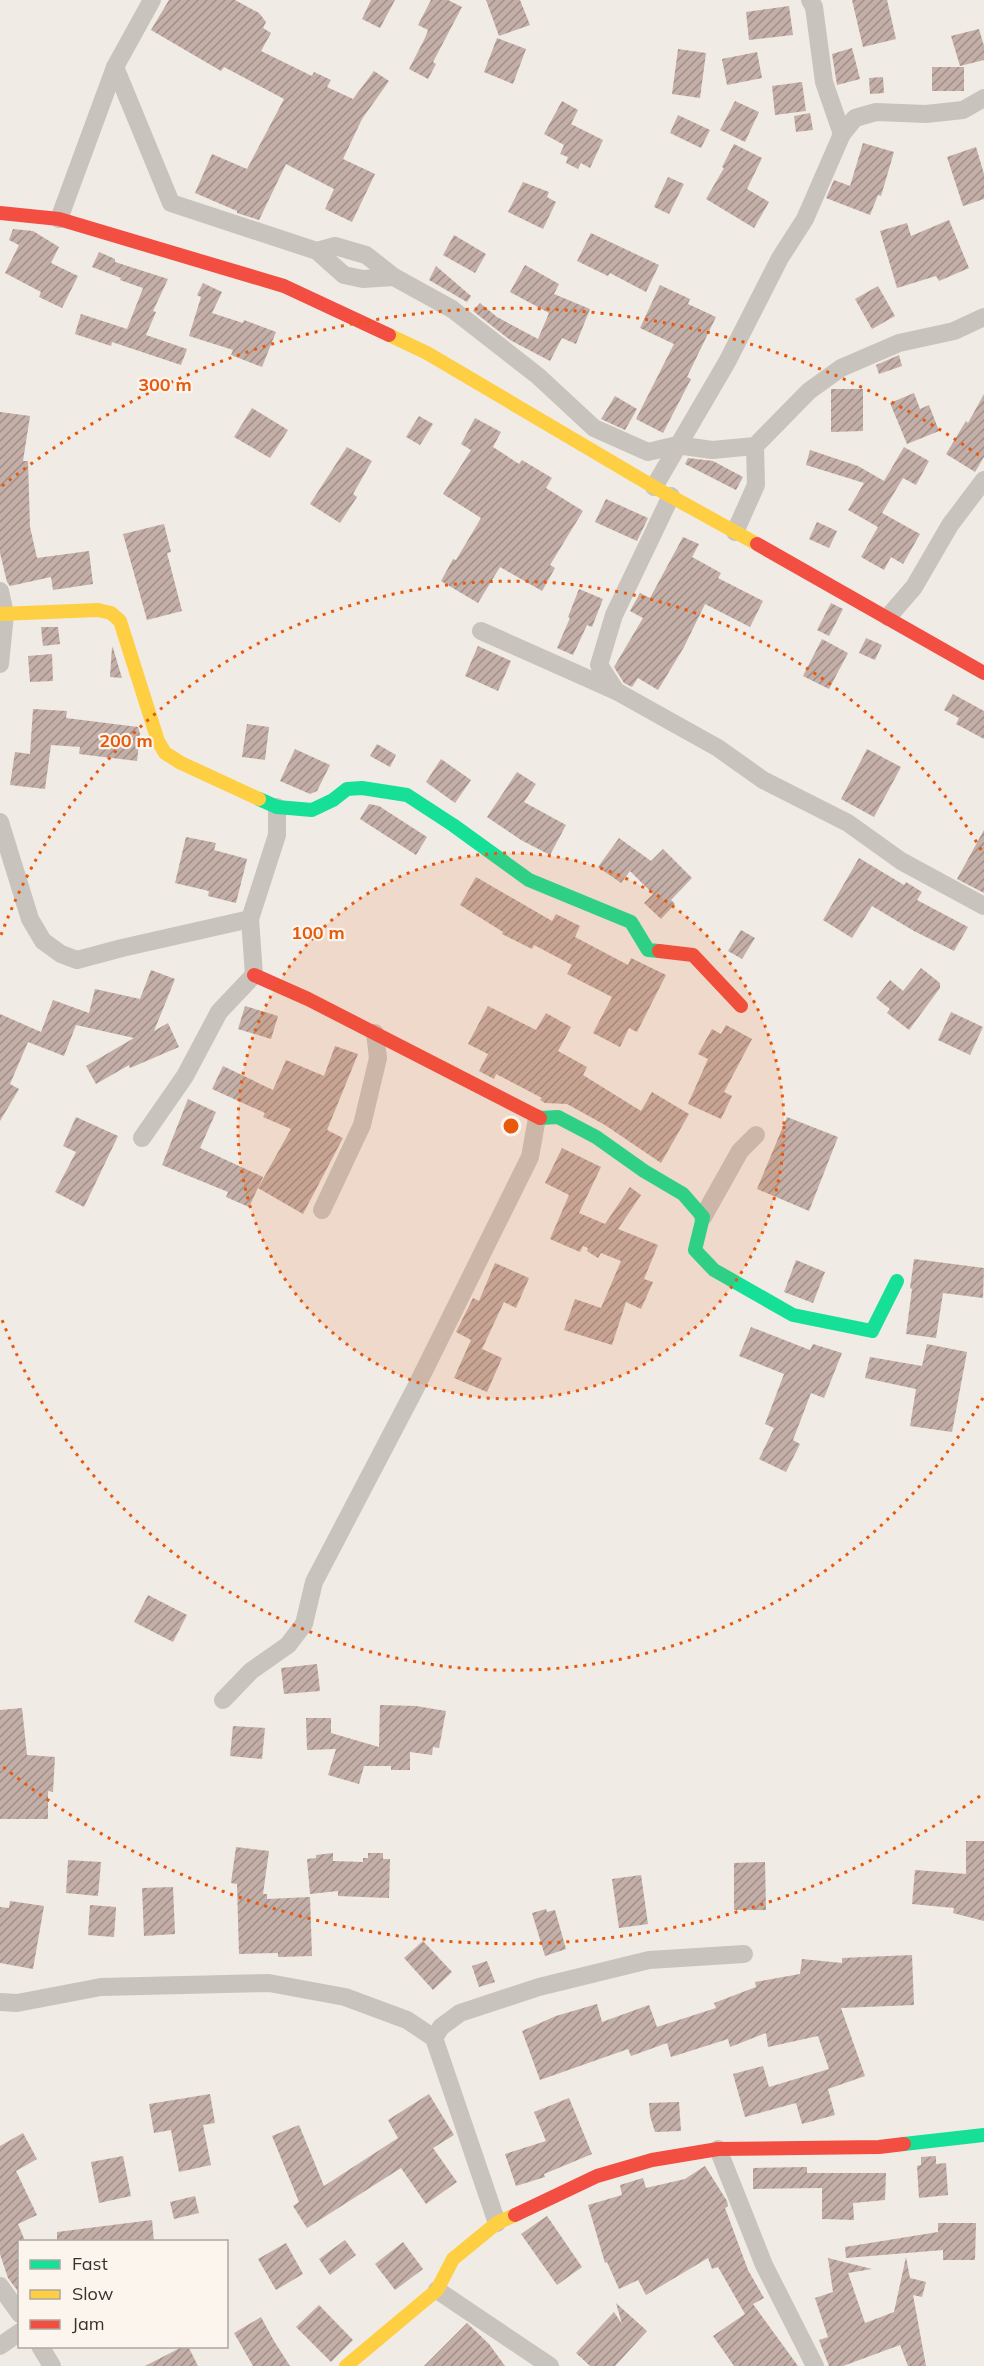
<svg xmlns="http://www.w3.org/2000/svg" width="984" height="2366" font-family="Mulish,sans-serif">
	<defs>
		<pattern id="building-hatch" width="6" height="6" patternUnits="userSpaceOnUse" patternTransform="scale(1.5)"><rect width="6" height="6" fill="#c3afa7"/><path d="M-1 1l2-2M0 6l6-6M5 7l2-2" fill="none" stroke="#a08f88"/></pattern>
	</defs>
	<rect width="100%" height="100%" fill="#f0ebe5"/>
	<g fill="url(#building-hatch)">
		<polygon points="169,0 235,0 259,13 266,22 263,28 271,33 261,51 312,76 314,72 331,80 327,87 353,99 374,71 389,81 362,119 343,159 375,174 352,222 325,209 334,189 286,164 259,220 237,213 237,211 195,193 212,154 247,169 284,99 224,67 221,71 151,30"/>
		<polygon points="371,0 395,0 380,28 362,19"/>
		<polygon points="431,0 448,0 462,7 433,62 436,64 428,79 409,69 425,38 428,30 418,25"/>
		<polygon points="486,0 520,0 530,25 499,36"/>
		<polygon points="852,0 887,0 896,39 863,47"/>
		<polygon points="789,6 793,35 749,40 746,12"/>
		<polygon points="979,29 984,46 984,60 960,66 951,36"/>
		<polygon points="497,38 526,49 513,84 484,72"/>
		<polygon points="852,48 860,79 837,85 832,54"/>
		<polygon points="678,49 706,53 700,98 672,94"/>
		<polygon points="757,52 762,78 727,85 722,59"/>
		<rect x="932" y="67" width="32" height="24"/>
		<polygon points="883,77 884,93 870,94 869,78"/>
		<polygon points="802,82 806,111 775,115 772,86"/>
		<polygon points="562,101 578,110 571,124 603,140 590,168 581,163 578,169 566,163 568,157 560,154 564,145 544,134"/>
		<polygon points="735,101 759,112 745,142 720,130"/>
		<polygon points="810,113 813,130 796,132 794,116"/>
		<polygon points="678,115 710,130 701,148 670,133"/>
		<polygon points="863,143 894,152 881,196 878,195 870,215 826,198 834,180 850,186"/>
		<polygon points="734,144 762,158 747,189 769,202 754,228 706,199 724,168 722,167"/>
		<polygon points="976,147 984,174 984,199 963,206 947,157"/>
		<polygon points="668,177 684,184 669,214 654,207"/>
		<polygon points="523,182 549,192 547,197 556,202 543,229 508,212"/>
		<polygon points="949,220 969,268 939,281 936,276 897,288 880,231 907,223 911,236"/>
		<polygon points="13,229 33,231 59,247 51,263 78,276 62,308 39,297 41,292 5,273 19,245 9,240"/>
		<polygon points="591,233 659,265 646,292 610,273 608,276 577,261"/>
		<polygon points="454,235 486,254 475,273 443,255"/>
		<polygon points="99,252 115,259 115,262 168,279 153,311 156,312 146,335 187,349 181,365 112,342 111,346 75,334 81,314 127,329 143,288 120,280 121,278 92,267"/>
		<polygon points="525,265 559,284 554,294 590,309 576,344 562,338 550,361 510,340 473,311 480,303 497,317 538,339 549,313 510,292"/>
		<polygon points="436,266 471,296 467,302 429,280"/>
		<polygon points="203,283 222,292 212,313 243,323 244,320 276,332 262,367 231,355 233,350 189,336 201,297 197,295"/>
		<polygon points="660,285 690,299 688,304 716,317 687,377 691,379 663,433 636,419 674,344 640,328"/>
		<polygon points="878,286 895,316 872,329 855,299"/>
		<polygon points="899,355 902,366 879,374 876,365"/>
		<polygon points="831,389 863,389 863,431 831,432"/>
		<polygon points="914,393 920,409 929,405 939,431 907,444 890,403"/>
		<polygon points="984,394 984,457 975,472 946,454 966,421 968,423"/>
		<polygon points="615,396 637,409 625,430 601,419"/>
		<polygon points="252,408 288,430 270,458 234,437"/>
		<polygon points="0,412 30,416 23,461 28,461 30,527 37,558 89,551 93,584 53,590 51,577 10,586 7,582 0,553"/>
		<polygon points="419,416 433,424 420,445 406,437"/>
		<polygon points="475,418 501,432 493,447 519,464 522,460 552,478 546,488 583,511 550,565 555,568 542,591 500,567 478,603 441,581 453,559 456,560 481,518 443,494 471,450 461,444"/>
		<polygon points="347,447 372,461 353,494 357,497 340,523 310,504"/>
		<polygon points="904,447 929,461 916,485 903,478 882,513 920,534 903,564 891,557 884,570 861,557 878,527 848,510 864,483 806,465 810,450 858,466 884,481"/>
		<polygon points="688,458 713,461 743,477 736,490 685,464"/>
		<polygon points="606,499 648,518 637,541 595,522"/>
		<polygon points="817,522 837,531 829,548 809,539"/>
		<polygon points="164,524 171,552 167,553 182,611 147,620 123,534"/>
		<polygon points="683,537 699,544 692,557 721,573 718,578 763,601 750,627 705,604 684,647 658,690 638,678 632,687 624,683 614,667 643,618 630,611 640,593 650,598"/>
		<polygon points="579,589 603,599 592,627 587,625 573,655 557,648 570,618 568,617"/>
		<polygon points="831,603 843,609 829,636 817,630"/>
		<polygon points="41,627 58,627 60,644 43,646"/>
		<polygon points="866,638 882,645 875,660 859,653"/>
		<polygon points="822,639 848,653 829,689 803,676"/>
		<polygon points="478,646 511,661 498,691 465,676"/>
		<polygon points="112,647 113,648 122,678 110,677"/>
		<polygon points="52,654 53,681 30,682 28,656"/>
		<polygon points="953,694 984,711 984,739 956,724 959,718 944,710"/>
		<polygon points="33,709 67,711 66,718 138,727 140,734 137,761 79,754 80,747 51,745 45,789 10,785 15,752 30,754"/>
		<polygon points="247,724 269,727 265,760 242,757"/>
		<polygon points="377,744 396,755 390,767 370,756"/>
		<polygon points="295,749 330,765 317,791 310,794 280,781"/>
		<polygon points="867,749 901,767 874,817 841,799"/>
		<polygon points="441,759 471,780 455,803 426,782"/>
		<polygon points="517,772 536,784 524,802 566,825 550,855 521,840 487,817"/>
		<polygon points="369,804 379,806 427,837 416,855 360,819"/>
		<polygon points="984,830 984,893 957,879"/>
		<polygon points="186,837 216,843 214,850 247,859 236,903 208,896 209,891 175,883"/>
		<polygon points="619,838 651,861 663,849 692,878 671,900 675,904 661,919 644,903 653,894 630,871 621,883 598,867"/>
		<polygon points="859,858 904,885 906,882 922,892 917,900 968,927 954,951 914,931 872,906 852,938 823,920"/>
		<polygon points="476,877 552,921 556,914 580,926 575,937 628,965 631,958 666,975 637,1032 629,1028 620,1047 593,1033 612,997 567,974 572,965 534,945 532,949 502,934 503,932 460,905"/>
		<polygon points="741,930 755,938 742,959 728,951"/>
		<polygon points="921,968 940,983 940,988 909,1030 887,1013 890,1009 876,998 890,980 903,991"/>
		<polygon points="151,970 175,979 154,1031 168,1023 179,1047 130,1068 129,1065 96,1084 86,1066 134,1038 76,1025 64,1056 28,1042 10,1084 19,1089 0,1121 0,1014 41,1032 53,1000 89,1013 95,989 140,999"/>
		<polygon points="245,1006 278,1016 271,1039 238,1029"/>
		<polygon points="488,1006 536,1030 546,1013 571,1027 558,1051 587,1067 583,1075 641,1111 652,1092 689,1114 661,1163 605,1125 567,1104 545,1103 540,1100 542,1098 496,1074 494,1079 479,1071 488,1054 468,1044"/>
		<polygon points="951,1012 983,1027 970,1055 938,1040"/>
		<polygon points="726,1025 752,1039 724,1092 732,1096 721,1119 688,1104 708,1059 698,1054 712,1029 721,1034"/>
		<polygon points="335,1046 358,1054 327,1130 343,1138 303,1214 258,1188 291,1129 263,1117 265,1113 212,1089 223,1066 273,1090 286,1060 324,1076"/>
		<polygon points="188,1099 216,1112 200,1148 263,1177 249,1207 226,1197 228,1192 162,1165"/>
		<polygon points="76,1117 118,1136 84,1207 55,1192 76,1152 63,1146"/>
		<polygon points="787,1117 838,1137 809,1211 757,1189"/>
		<polygon points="562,1148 601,1167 579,1213 605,1224 630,1187 641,1195 618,1229 658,1245 644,1279 653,1282 641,1309 626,1302 612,1345 564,1330 575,1299 601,1308 621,1261 601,1253 598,1258 587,1251 588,1248 583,1246 580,1252 550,1239 569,1195 545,1183"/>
		<polygon points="914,1259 984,1268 983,1298 943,1293 936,1338 906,1334 912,1289 910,1288"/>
		<polygon points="796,1260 825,1272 813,1303 784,1292"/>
		<polygon points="495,1263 529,1278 516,1308 504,1302 482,1349 502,1358 487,1392 454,1378 471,1340 456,1332 473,1298 479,1301"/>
		<polygon points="751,1327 810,1350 813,1344 842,1353 824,1398 811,1393 793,1440 800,1444 786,1472 759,1459 774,1428 765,1424 784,1374 739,1356"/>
		<polygon points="927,1344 967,1352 952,1432 910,1426 916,1389 865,1378 870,1357 922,1366"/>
		<polygon points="148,1595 187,1615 173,1642 134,1622"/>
		<polygon points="317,1664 320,1691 284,1694 281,1668"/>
		<polygon points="380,1705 416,1706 446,1711 439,1748 433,1747 432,1755 410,1752 410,1770 391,1770 391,1766 364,1766 359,1784 328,1775 336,1749 307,1750 306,1718 331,1718 331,1733 379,1747"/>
		<polygon points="22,1708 27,1755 55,1757 53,1792 48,1791 48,1819 0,1819 0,1710"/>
		<polygon points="233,1726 265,1728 262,1759 230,1756"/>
		<polygon points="966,1841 984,1841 984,1921 953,1913 954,1908 912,1904 915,1870 966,1874"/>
		<polygon points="236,1847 269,1851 263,1894 267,1894 267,1899 310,1897 312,1956 278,1957 278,1953 239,1954 237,1884 231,1883"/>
		<polygon points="333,1853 333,1861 363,1862 363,1858 368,1858 368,1853 383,1853 383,1859 390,1859 389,1898 338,1896 338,1891 310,1894 307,1859 316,1858 316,1855"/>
		<polygon points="68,1860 101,1862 98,1896 66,1893"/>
		<polygon points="765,1862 766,1910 734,1910 734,1863"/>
		<polygon points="641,1875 648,1924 619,1928 612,1879"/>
		<polygon points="173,1887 175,1934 144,1936 142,1888"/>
		<polygon points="10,1901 44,1906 33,1969 0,1963 0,1907 9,1908"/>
		<polygon points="90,1905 116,1907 114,1937 88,1935"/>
		<polygon points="546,1909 547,1912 555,1910 566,1949 545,1956 532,1913"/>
		<polygon points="423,1941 452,1972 433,1990 404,1958"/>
		<polygon points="912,1955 914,2005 841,2008 865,2076 828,2089 835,2115 802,2124 796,2103 745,2117 733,2074 763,2066 769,2087 829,2069 818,2036 768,2047 766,2033 730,2047 728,2039 671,2057 667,2043 631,2056 628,2049 540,2080 522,2031 556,2016 597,2004 602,2022 649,2005 657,2027 716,2008 714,2003 756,1987 755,1982 800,1974 802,1959 842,1963 842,1958"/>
		<polygon points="487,1961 495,1982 479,1987 472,1966"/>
		<polygon points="210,2094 215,2123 203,2125 211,2165 179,2172 171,2130 154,2133 149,2104"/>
		<polygon points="429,2094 454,2135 433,2148 457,2182 426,2204 401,2168 307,2228 293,2206 299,2202 272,2136 299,2125 324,2186 398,2138 388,2120"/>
		<polygon points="569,2098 592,2154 544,2174 545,2177 516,2186 505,2154 546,2141 534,2112"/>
		<polygon points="679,2102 681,2131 655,2132 650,2116 649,2103"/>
		<polygon points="23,2133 37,2159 16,2171 37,2215 18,2224 25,2241 20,2241 20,2294 8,2278 0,2254 0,2146"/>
		<polygon points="123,2156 131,2196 99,2203 91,2162"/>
		<polygon points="936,2156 936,2164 946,2163 948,2195 919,2198 917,2166 921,2165 921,2157"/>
		<polygon points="705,2166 727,2201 728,2206 725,2208 748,2270 764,2298 753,2304 798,2366 734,2366 713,2336 745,2314 718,2267 712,2269 708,2258 646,2295 638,2280 619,2289 607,2262 605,2263 588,2205 622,2195 620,2185 643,2178 646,2188 685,2179"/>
		<polygon points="807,2167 807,2173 886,2173 885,2200 853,2203 854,2220 822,2219 822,2188 753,2189 753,2168"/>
		<polygon points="195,2196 199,2213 174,2219 170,2202"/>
		<polygon points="547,2216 582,2267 557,2285 521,2234"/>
		<polygon points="152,2220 154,2241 57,2241 57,2232"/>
		<polygon points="938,2223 976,2223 975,2260 943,2260 943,2250 846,2258 845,2247 938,2232"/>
		<polygon points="345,2240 356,2255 330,2275 319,2259"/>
		<polygon points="403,2242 423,2269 395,2290 375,2264"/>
		<polygon points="286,2243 303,2274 276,2290 258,2259"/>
		<polygon points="906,2257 910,2278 926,2282 922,2297 913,2295 926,2366 908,2366 900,2345 843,2366 829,2366 819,2340 828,2337 815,2298 833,2292 828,2258 872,2269 848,2273 865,2323 894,2312"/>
		<polygon points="616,2303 647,2331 615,2366 590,2366 576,2353 614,2312 622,2324"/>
		<polygon points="319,2305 353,2340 331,2362 296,2327"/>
		<polygon points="261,2317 274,2341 290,2366 253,2366 234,2333"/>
		<polygon points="467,2323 489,2344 505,2366 424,2366"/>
		<polygon points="184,2346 188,2346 198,2366 145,2366"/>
	</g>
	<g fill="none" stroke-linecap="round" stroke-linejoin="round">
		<g stroke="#c9c3be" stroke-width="18">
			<polyline points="810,0 814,7 824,82 842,134"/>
			<polyline points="115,67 171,203 317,251 344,275 363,279 394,277 452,309 538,376 594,428 648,452 677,445 712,450 755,446 809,391 841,368 899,343 954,331 984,317"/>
			<polyline points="59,219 115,67 152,0"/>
			<polyline points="317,251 335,246 366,255 394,277"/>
			<polyline points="654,487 727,362 780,258 805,219 842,134 855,118 876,112 926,114 963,110 984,98"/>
			<polyline points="671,496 614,615 599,665 616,691 718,748 763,780 848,823 901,861 984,906"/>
			<polyline points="735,532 756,485 755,446"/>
			<polyline points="0,591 5,614 0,664"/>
			<polyline points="888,617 914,587 950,525 984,480"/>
			<polyline points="481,631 616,691"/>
			<polyline points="0,822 30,919 43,941 61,954 77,960 122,948 250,919"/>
			<polyline points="142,1138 185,1076 219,1012 254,975 250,919 277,835 277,807"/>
			<polyline points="322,1210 362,1125 378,1058 375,1033"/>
			<polyline points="703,1217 740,1151 756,1135"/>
			<polyline points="223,1700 251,1671 288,1645 304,1624 314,1582 415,1389 530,1157 537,1118"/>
			<polyline points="0,2002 17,2003 101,1987 269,1983 345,1997 407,2020 434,2038 497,2223"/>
			<polyline points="434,2038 441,2027 460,2013 539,1987 649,1960 744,1954"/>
			<polyline points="718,2149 764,2265 815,2366"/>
			<polyline points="0,2286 20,2314"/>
			<polyline points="437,2290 550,2366"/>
			<polyline points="0,2346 20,2332"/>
			<polyline points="40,2346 52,2366"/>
		</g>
		<g stroke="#16e098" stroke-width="14">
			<polyline points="259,799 277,807 312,810 333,800 347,789 362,788 407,795 453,825 529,880 631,922 648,950 659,951"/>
			<polyline points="540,1118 558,1117 596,1137 644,1171 683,1194 703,1217 695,1250 714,1270 793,1315 872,1331 897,1281"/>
			<polyline points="904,2144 984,2135"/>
		</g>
		<g stroke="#ffcf43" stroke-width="14">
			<polyline points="389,335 427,353 654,487 757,544"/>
			<polyline points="0,614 98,610 111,613 120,621 158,741 165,753 181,763 259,799"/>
			<polyline points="346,2366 437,2290 453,2259 497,2223 515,2215"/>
		</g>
		<g stroke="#f24e42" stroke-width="14">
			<polyline points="0,213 59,219 284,286 389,335"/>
			<polyline points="757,544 984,673"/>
			<polyline points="659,951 693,955 741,1006"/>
			<polyline points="254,975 308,999 540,1118"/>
			<polyline points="515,2215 597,2176 652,2160 718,2149 879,2147 904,2144"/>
		</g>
	</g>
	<circle cx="511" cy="1126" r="273" fill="#e8590c" fill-opacity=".12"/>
	<g fill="none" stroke="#e8590c" stroke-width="3" stroke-dasharray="3 6">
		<circle cx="511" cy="1126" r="273"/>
		<path d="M983 1398A545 545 0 0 1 1 1317M1 935A545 545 0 0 1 983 853"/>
		<path d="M980 1796A818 818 0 0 1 2 1766M2 486A818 818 0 0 1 980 456"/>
	</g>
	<circle cx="511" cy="1126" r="9" fill="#e8590c" stroke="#fbf5ee" stroke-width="3"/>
	<g font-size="18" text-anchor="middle" font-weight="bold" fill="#e8590c" stroke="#fbf5ee" stroke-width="4.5" stroke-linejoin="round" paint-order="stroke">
		<text x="165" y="391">300 m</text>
		<text x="126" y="747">200 m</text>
		<text x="318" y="939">100 m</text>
	</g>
	<rect x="18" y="2240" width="210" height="108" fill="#fbf5ee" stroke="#aea6a0" stroke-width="1.5"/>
	<rect x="30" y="2260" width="30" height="9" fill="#16e098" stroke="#aea6a0" stroke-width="1.5"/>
	<text x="72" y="2270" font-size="18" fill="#3b302b">Fast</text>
	<rect x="30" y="2290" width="30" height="9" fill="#ffcf43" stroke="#aea6a0" stroke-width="1.5"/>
	<text x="72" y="2300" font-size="18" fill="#3b302b">Slow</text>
	<rect x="30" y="2320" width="30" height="9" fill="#f24e42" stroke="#aea6a0" stroke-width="1.5"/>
	<text x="72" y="2330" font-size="18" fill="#3b302b">Jam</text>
</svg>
